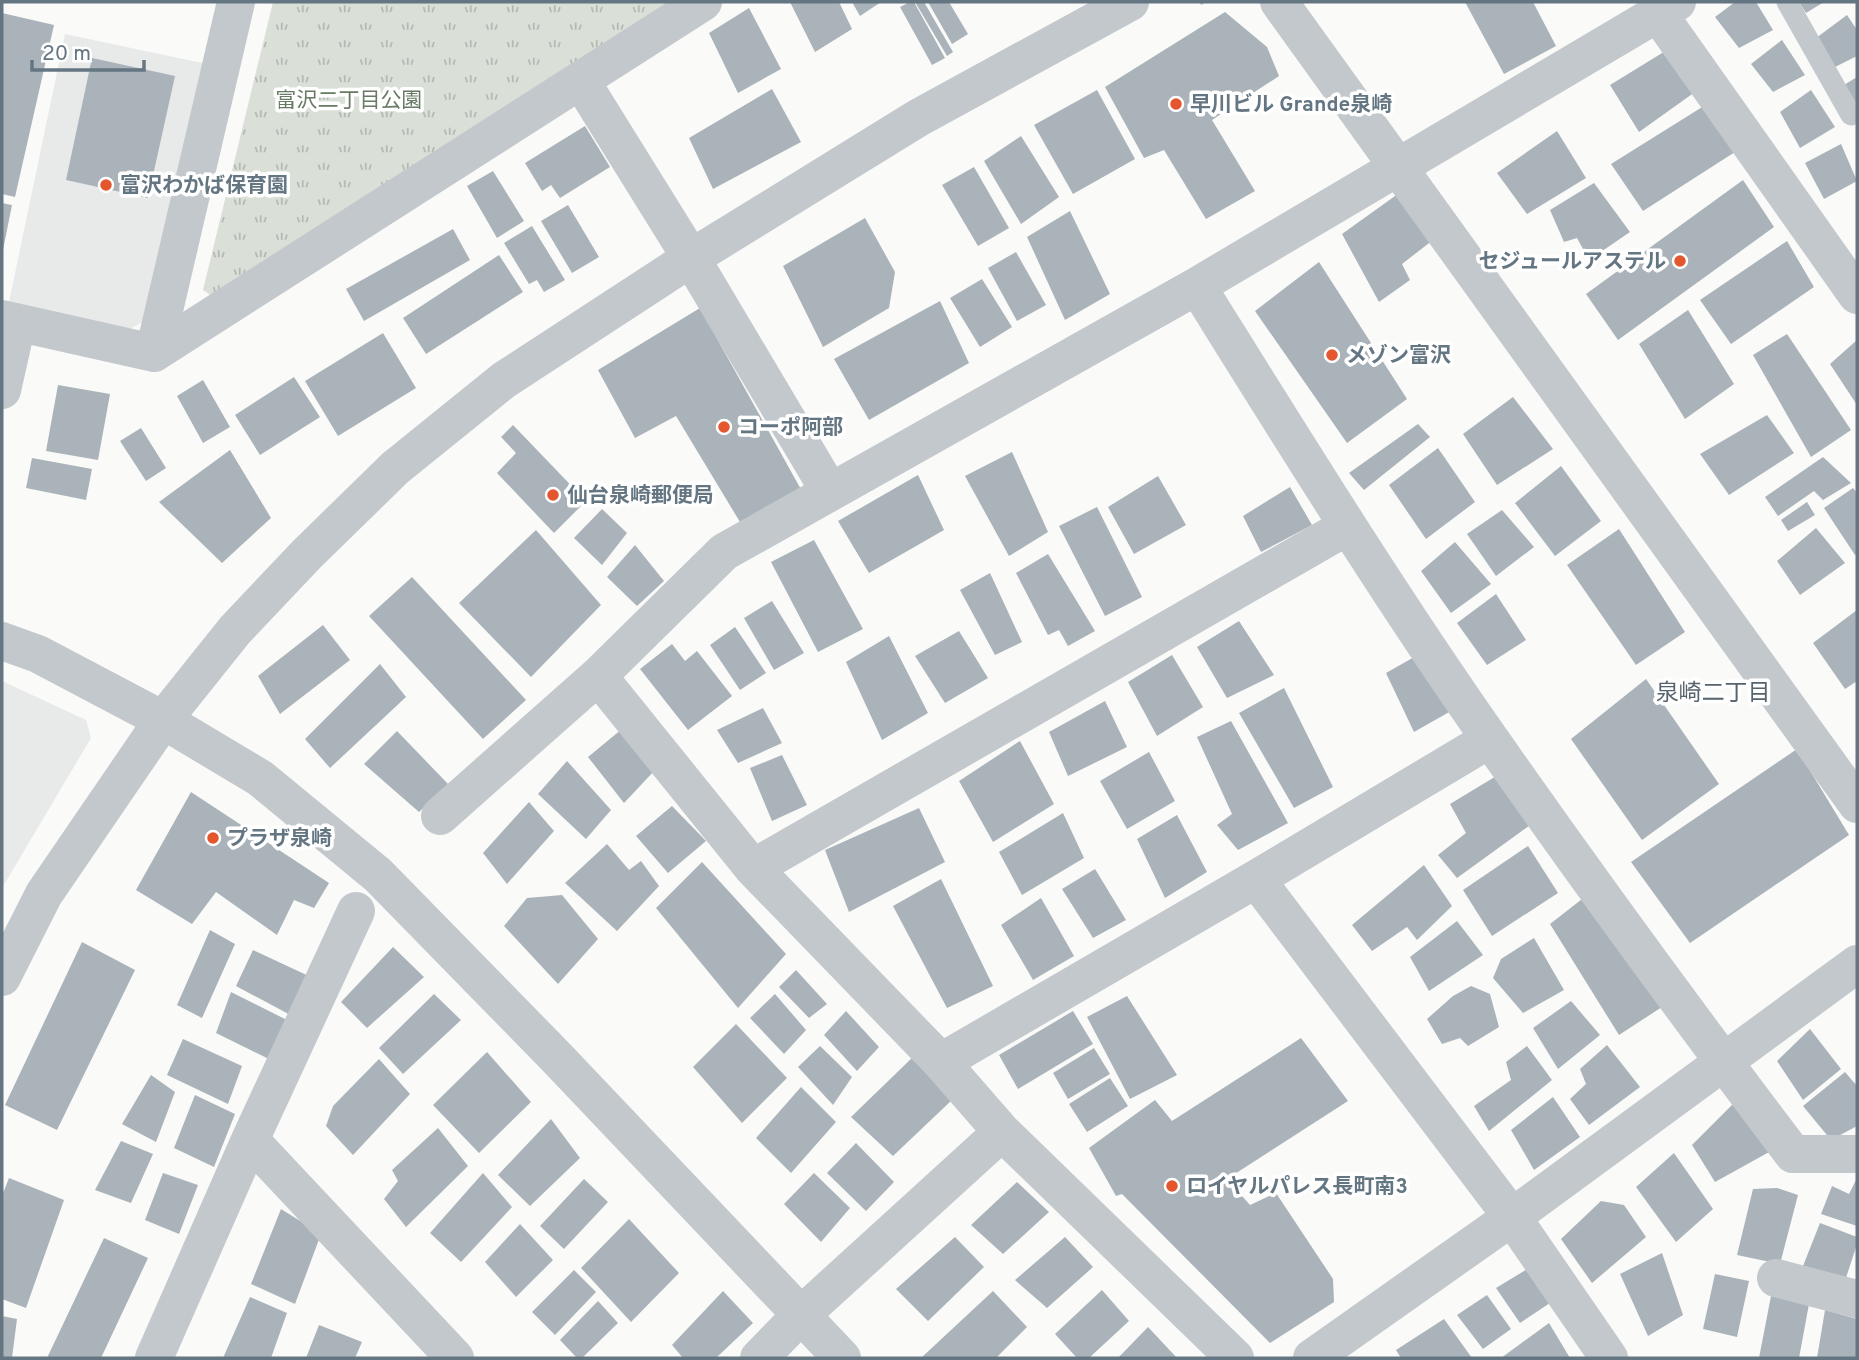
<svg xmlns="http://www.w3.org/2000/svg" width="1859" height="1360" viewBox="0 0 1859 1360" font-family="Overpass,'Noto Sans JP',sans-serif">
	<style>
		.built { fill: #e8e9e9 }
		.park { fill: url(#park-tufts) }
		.building { fill: #aab3b9 }
		.lines { fill: none; stroke-linecap: round; stroke-linejoin: round }
		.path { stroke: #bbbfc2; stroke-width: 4.5; stroke-dasharray: 3.5 3.5; stroke-linecap: butt }
		.service { stroke: #c3c8cc; stroke-width: 21 }
		.minor { stroke: #c3c8cc; stroke-width: 38 }
		.tertiary { stroke: #c3c8cc; stroke-width: 38 }
		.poi-dot { fill: #e4572e; stroke: #fff; stroke-width: 2.5 }
		.labels { text-anchor: middle; stroke-width: 7; stroke-linejoin: round; paint-order: stroke }
		.park-label { font-size: 21px; fill: #687a64; stroke: #fff }
		.poi-label { font-size: 21px; font-weight: bold; fill: #657683; stroke: #fff; text-anchor: start }
		.neighbourhood-label { font-size: 23px; fill: #57646e; stroke: #fff }
	</style>
	<defs>
		<pattern id="park-tufts" width="24" height="20" patternUnits="userSpaceOnUse" patternTransform="scale(1.75)"><rect width="24" height="20" fill="#dadfd7"/><path d="M3 7l-1-3M5 7V3M7 7l1-3M15 17l-1-3M17 17v-4M19 17l1-3" fill="none" stroke="#b4b9b4"/></pattern>
	</defs>
	<rect width="100%" height="100%" fill="#fafaf8"/>
	<path class="built" d="M 65,34 L 207,64 L 148,319 L 126,331 L 8,307 Z
		M 2,681 L 86,720 L 91,738 L 2,888 Z"/>
	<path class="park" d="M 273,2 L 680,2 L 218,300 L 203,290 Z"/>
	<path class="building" d="M 790,2 L 839,2 L 852,29 L 815,52 Z
		M 852,2 L 881,2 L 860,16 Z
		M 910,2 L 914,2 L 945,58 L 932,65 L 900,7 Z
		M 915,2 L 924,2 L 953,52 L 947,56 Z
		M 928,2 L 949,2 L 968,34 L 952,44 Z
		M 1465,2 L 1533,2 L 1556,46 L 1504,74 Z
		M 1735,2 L 1756,2 L 1773,30 L 1739,48 L 1715,17 Z
		M 1799,2 L 1824,2 L 1806,13 Z
		M 749,8 L 781,69 L 738,93 L 709,33 Z
		M 1225,12 L 1267,47 L 1279,76 L 1212,120 L 1255,191 L 1206,219 L 1164,150 L 1144,158 L 1105,87 Z
		M 2,13 L 54,25 L 15,197 L 2,194 Z
		M 1847,15 L 1857,30 L 1857,56 L 1835,67 L 1816,38 Z
		M 1782,40 L 1805,75 L 1773,92 L 1751,64 Z
		M 1667,50 L 1695,92 L 1639,132 L 1610,85 Z
		M 92,58 L 175,76 L 148,198 L 66,180 Z
		M 1857,77 L 1857,113 L 1844,85 Z
		M 772,89 L 801,142 L 713,189 L 689,138 Z
		M 1097,90 L 1135,159 L 1073,194 L 1034,125 Z
		M 1811,90 L 1835,127 L 1800,148 L 1780,112 Z
		M 1707,104 L 1735,152 L 1643,211 L 1611,164 Z
		M 585,126 L 610,167 L 560,198 L 551,185 L 542,191 L 525,163 Z
		M 1557,131 L 1586,178 L 1527,214 L 1497,173 Z
		M 1021,136 L 1059,197 L 1021,224 L 984,161 Z
		M 1841,144 L 1857,181 L 1824,199 L 1805,163 Z
		M 974,167 L 1009,228 L 978,246 L 942,185 Z
		M 493,171 L 524,221 L 497,238 L 467,186 Z
		M 1743,180 L 1774,227 L 1618,340 L 1586,294 Z
		M 1594,183 L 1630,232 L 1589,260 L 1577,238 L 1564,242 L 1550,210 Z
		M 1402,191 L 1433,240 L 1402,264 L 1410,280 L 1379,302 L 1342,234 Z
		M 2,203 L 12,205 L 3,250 L 2,250 Z
		M 568,205 L 599,257 L 572,273 L 541,221 Z
		M 1070,211 L 1110,294 L 1065,320 L 1027,237 Z
		M 865,218 L 895,272 L 889,308 L 823,347 L 783,266 Z
		M 532,226 L 565,280 L 544,292 L 537,280 L 529,284 L 504,243 Z
		M 453,229 L 470,260 L 364,321 L 346,289 Z
		M 1787,241 L 1814,287 L 1731,344 L 1700,300 Z
		M 1016,252 L 1046,305 L 1017,321 L 988,268 Z
		M 499,255 L 523,292 L 426,354 L 403,318 Z
		M 1319,262 L 1407,399 L 1347,443 L 1255,311 Z
		M 982,279 L 1012,327 L 980,347 L 950,298 Z
		M 940,301 L 969,363 L 869,420 L 834,359 Z
		M 700,308 L 803,493 L 743,527 L 676,416 L 635,438 L 598,370 Z
		M 1688,310 L 1734,384 L 1685,419 L 1639,344 Z
		M 383,333 L 416,388 L 338,436 L 305,381 Z
		M 1787,334 L 1851,430 L 1811,457 L 1753,355 Z
		M 1857,340 L 1857,405 L 1830,364 Z
		M 294,377 L 320,417 L 260,455 L 235,415 Z
		M 203,380 L 230,427 L 203,443 L 177,396 Z
		M 58,385 L 110,394 L 98,460 L 46,451 Z
		M 1513,397 L 1553,449 L 1497,485 L 1463,434 Z
		M 1767,415 L 1794,453 L 1729,495 L 1700,454 Z
		M 1418,424 L 1430,437 L 1364,490 L 1349,473 Z
		M 513,425 L 586,501 L 554,533 L 497,473 L 516,453 L 501,437 Z
		M 141,428 L 166,468 L 146,481 L 120,441 Z
		M 1438,448 L 1475,502 L 1426,539 L 1389,485 Z
		M 230,450 L 271,518 L 222,563 L 159,502 Z
		M 1012,452 L 1048,532 L 1009,556 L 965,476 Z
		M 1823,457 L 1851,483 L 1823,500 L 1814,491 L 1778,516 L 1765,497 Z
		M 32,458 L 92,469 L 86,500 L 26,488 Z
		M 1561,466 L 1601,521 L 1555,556 L 1515,503 Z
		M 918,475 L 944,530 L 869,573 L 838,521 Z
		M 1158,476 L 1186,525 L 1134,554 L 1108,507 Z
		M 1290,487 L 1312,525 L 1261,552 L 1243,516 Z
		M 1853,488 L 1857,493 L 1857,554 L 1855,555 L 1824,508 Z
		M 1807,502 L 1815,515 L 1788,531 L 1781,520 Z
		M 1097,507 L 1142,597 L 1105,616 L 1059,526 Z
		M 602,509 L 627,533 L 602,565 L 574,538 Z
		M 1502,510 L 1534,547 L 1496,576 L 1467,534 Z
		M 1816,528 L 1845,563 L 1800,595 L 1777,561 Z
		M 1619,529 L 1685,632 L 1636,665 L 1567,565 Z
		M 536,530 L 601,605 L 531,677 L 459,603 Z
		M 814,540 L 863,629 L 818,652 L 771,562 Z
		M 1455,542 L 1491,584 L 1451,613 L 1421,571 Z
		M 635,545 L 664,581 L 637,606 L 607,577 Z
		M 1048,554 L 1095,631 L 1068,646 L 1059,630 L 1048,635 L 1016,573 Z
		M 990,573 L 1022,642 L 995,655 L 960,590 Z
		M 412,577 L 526,700 L 483,739 L 369,616 Z
		M 1496,594 L 1526,640 L 1487,665 L 1457,623 Z
		M 772,601 L 804,653 L 774,670 L 744,618 Z
		M 1857,610 L 1857,681 L 1845,689 L 1813,643 Z
		M 1239,621 L 1274,675 L 1227,698 L 1197,647 Z
		M 323,625 L 350,660 L 280,714 L 258,676 Z
		M 735,627 L 766,673 L 740,690 L 710,645 Z
		M 959,631 L 988,678 L 945,703 L 915,656 Z
		M 889,636 L 928,713 L 882,740 L 846,662 Z
		M 672,644 L 685,661 L 697,651 L 732,696 L 688,730 L 640,669 Z
		M 1172,655 L 1203,707 L 1157,736 L 1128,682 Z
		M 1416,656 L 1451,711 L 1414,732 L 1386,673 Z
		M 380,664 L 406,697 L 330,768 L 305,739 Z
		M 1646,679 L 1719,784 L 1642,840 L 1571,739 Z
		M 1284,688 L 1333,787 L 1294,808 L 1239,713 Z
		M 1105,701 L 1127,747 L 1068,776 L 1049,732 Z
		M 763,708 L 782,743 L 738,763 L 717,730 Z
		M 1231,721 L 1288,823 L 1238,850 L 1217,825 L 1232,814 L 1197,737 Z
		M 622,729 L 655,770 L 624,803 L 588,757 Z
		M 397,731 L 448,784 L 419,812 L 364,764 Z
		M 1020,741 L 1054,804 L 993,842 L 959,781 Z
		M 1797,749 L 1849,835 L 1690,943 L 1631,862 Z
		M 1149,752 L 1175,801 L 1127,829 L 1100,781 Z
		M 782,755 L 807,805 L 772,821 L 750,768 Z
		M 567,761 L 611,810 L 586,839 L 538,794 Z
		M 1498,775 L 1533,823 L 1457,878 L 1438,855 L 1466,833 L 1450,804 Z
		M 191,792 L 329,883 L 314,908 L 294,900 L 277,935 L 216,892 L 192,924 L 136,890 Z
		M 529,802 L 554,831 L 507,884 L 483,853 Z
		M 672,806 L 706,841 L 668,873 L 636,836 Z
		M 919,808 L 945,862 L 849,912 L 825,850 Z
		M 1063,813 L 1084,858 L 1022,895 L 999,852 Z
		M 1177,815 L 1207,872 L 1165,898 L 1137,839 Z
		M 607,844 L 629,870 L 641,861 L 659,886 L 617,931 L 565,883 Z
		M 1528,846 L 1558,893 L 1492,936 L 1463,890 Z
		M 702,862 L 786,954 L 738,1008 L 656,908 Z
		M 1424,865 L 1452,906 L 1417,940 L 1407,927 L 1372,951 L 1352,925 Z
		M 1095,869 L 1126,920 L 1093,938 L 1062,889 Z
		M 941,879 L 993,986 L 947,1008 L 893,906 Z
		M 562,895 L 598,939 L 558,984 L 504,926 L 527,898 Z
		M 1586,896 L 1665,1005 L 1619,1035 L 1550,924 Z
		M 1041,898 L 1074,956 L 1033,980 L 1001,925 Z
		M 1457,921 L 1483,955 L 1429,991 L 1410,957 Z
		M 210,930 L 235,944 L 202,1018 L 177,1005 Z
		M 1534,938 L 1564,990 L 1523,1013 L 1493,978 L 1501,959 Z
		M 82,942 L 135,970 L 57,1130 L 5,1105 Z
		M 393,947 L 424,977 L 367,1028 L 341,1002 Z
		M 253,950 L 313,978 L 296,1018 L 236,986 Z
		M 796,970 L 827,1004 L 809,1018 L 779,987 Z
		M 1471,986 L 1490,994 L 1499,1027 L 1468,1046 L 1460,1038 L 1442,1044 L 1427,1019 L 1453,996 Z
		M 231,992 L 289,1021 L 271,1060 L 216,1033 Z
		M 434,994 L 461,1020 L 403,1074 L 379,1048 Z
		M 775,994 L 806,1030 L 784,1054 L 750,1018 Z
		M 1127,996 L 1177,1075 L 1130,1099 L 1087,1017 Z
		M 1571,1001 L 1600,1035 L 1558,1069 L 1533,1028 Z
		M 846,1011 L 879,1047 L 857,1071 L 824,1035 Z
		M 1073,1011 L 1093,1044 L 1018,1089 L 999,1055 Z
		M 736,1024 L 787,1078 L 742,1123 L 693,1067 Z
		M 1810,1029 L 1841,1069 L 1803,1100 L 1777,1061 Z
		M 1301,1038 L 1348,1101 L 1227,1179 L 1250,1205 L 1276,1193 L 1333,1279 L 1334,1302 L 1270,1343 L 1122,1194 L 1116,1196 L 1089,1148 L 1155,1100 L 1172,1121 Z
		M 183,1039 L 242,1066 L 228,1104 L 167,1075 Z
		M 1607,1045 L 1640,1087 L 1589,1125 L 1570,1099 L 1586,1084 L 1580,1069 Z
		M 820,1046 L 852,1077 L 833,1105 L 798,1067 Z
		M 1527,1046 L 1552,1080 L 1489,1131 L 1474,1106 L 1511,1080 L 1506,1062 Z
		M 1094,1048 L 1110,1074 L 1068,1099 L 1053,1073 Z
		M 487,1052 L 531,1102 L 479,1153 L 433,1105 Z
		M 915,1055 L 953,1099 L 893,1156 L 851,1117 Z
		M 379,1059 L 410,1094 L 353,1155 L 326,1126 L 333,1106 Z
		M 1845,1072 L 1857,1086 L 1857,1126 L 1831,1140 L 1803,1106 Z
		M 151,1075 L 175,1092 L 156,1142 L 122,1124 Z
		M 1110,1078 L 1128,1106 L 1087,1132 L 1069,1104 Z
		M 801,1087 L 836,1122 L 791,1173 L 756,1138 Z
		M 195,1095 L 235,1114 L 214,1167 L 174,1148 Z
		M 1553,1097 L 1580,1137 L 1534,1170 L 1511,1130 Z
		M 1736,1101 L 1771,1151 L 1715,1182 L 1692,1145 Z
		M 551,1119 L 580,1158 L 530,1206 L 498,1175 Z
		M 438,1128 L 468,1166 L 406,1227 L 384,1199 L 398,1181 L 392,1170 Z
		M 121,1141 L 153,1154 L 131,1203 L 95,1190 Z
		M 856,1143 L 894,1182 L 866,1211 L 827,1173 Z
		M 1674,1153 L 1713,1209 L 1676,1242 L 1636,1187 Z
		M 163,1173 L 198,1185 L 179,1234 L 145,1220 Z
		M 483,1173 L 512,1207 L 461,1262 L 430,1233 Z
		M 814,1173 L 850,1208 L 821,1242 L 784,1204 Z
		M 9,1178 L 64,1200 L 26,1308 L 2,1299 L 2,1196 Z
		M 1857,1178 L 1857,1226 L 1821,1214 L 1832,1186 L 1849,1194 Z
		M 584,1179 L 608,1202 L 564,1249 L 540,1226 Z
		M 1017,1182 L 1049,1212 L 1003,1254 L 971,1225 Z
		M 1777,1188 L 1798,1195 L 1780,1264 L 1737,1255 L 1753,1189 Z
		M 1601,1201 L 1624,1205 L 1646,1237 L 1592,1283 L 1561,1239 Z
		M 281,1209 L 321,1234 L 295,1304 L 251,1284 Z
		M 629,1219 L 679,1273 L 631,1322 L 581,1268 Z
		M 1820,1223 L 1857,1237 L 1857,1244 L 1845,1281 L 1803,1266 Z
		M 520,1224 L 553,1260 L 516,1297 L 485,1262 Z
		M 955,1237 L 984,1267 L 928,1321 L 896,1289 Z
		M 1065,1237 L 1093,1267 L 1047,1308 L 1015,1280 Z
		M 104,1238 L 148,1258 L 101,1358 L 47,1358 Z
		M 1662,1253 L 1683,1315 L 1648,1336 L 1620,1274 Z
		M 1529,1268 L 1550,1303 L 1520,1323 L 1496,1288 Z
		M 574,1270 L 596,1292 L 555,1335 L 532,1312 Z
		M 1715,1274 L 1749,1281 L 1737,1337 L 1703,1329 Z
		M 1102,1290 L 1129,1321 L 1089,1358 L 1077,1358 L 1055,1334 Z
		M 723,1291 L 753,1323 L 716,1358 L 683,1358 L 672,1345 Z
		M 993,1291 L 1027,1327 L 996,1358 L 921,1358 Z
		M 1487,1295 L 1511,1329 L 1483,1349 L 1457,1315 Z
		M 1771,1296 L 1809,1304 L 1799,1358 L 1759,1358 Z
		M 250,1297 L 287,1313 L 271,1358 L 223,1358 Z
		M 598,1301 L 618,1323 L 582,1358 L 577,1358 L 560,1340 Z
		M 1825,1310 L 1857,1319 L 1857,1358 L 1817,1358 Z
		M 2,1316 L 17,1319 L 12,1358 L 2,1358 Z
		M 1444,1319 L 1472,1358 L 1401,1358 L 1396,1350 Z
		M 1549,1323 L 1570,1358 L 1501,1358 Z
		M 319,1325 L 362,1342 L 355,1358 L 306,1358 Z
		M 1148,1327 L 1177,1358 L 1118,1358 Z"/>
	<g class="lines">
		<path class="path" d="M 1202,2 L 1203,4"/>
		<path class="service" d="M 1787,2 L 1851,115"/>
		<path class="minor" d="M 1657,12 L 1857,295
			M 581,81 L 691,258 L 830,492
			M 1197,286 C 1292,438 1387,592 1490,739 C 1588,879 1690,1018 1793,1154 L 1857,1154
			M 2,319 L 154,353 L 703,2
			M 154,353 L 236,2
			M 2,390 L 17,323
			M 598,676 L 753,868 L 941,1062 L 1002,1132 L 1235,1358
			M 440,816 L 598,676 L 724,552 L 1197,286 L 1677,2
			M 753,868 L 1348,526
			M 1256,879 L 1512,1217 L 1609,1358
			M 941,1062 L 1256,879 L 1490,739
			M 250,1140 L 455,1358
			M 1776,1278 L 1857,1299
			M 154,1358 L 250,1140 L 356,911
			M 759,1358 L 800,1316 L 1002,1132
			M 1312,1358 L 1512,1217 L 1857,964"/>
		<path class="tertiary" d="M 1279,2 L 1857,804
			M 2,641 L 38,654 L 163,720 L 260,778 L 378,875 L 557,1058 L 842,1358
			M 2,977 L 44,894 L 163,720 L 235,630 L 307,554 L 395,468 L 504,380 L 691,258 L 918,118 L 1130,2"/>
	</g>
	<g class="poi-dot">
		<circle cx="1176" cy="104" r="7"/>
		<circle cx="106" cy="185" r="7"/>
		<circle cx="1680" cy="261" r="7"/>
		<circle cx="1332" cy="355" r="7"/>
		<circle cx="724" cy="427" r="7"/>
		<circle cx="553" cy="495" r="7"/>
		<circle cx="213" cy="838" r="7"/>
		<circle cx="1172" cy="1186" r="7"/>
	</g>
	<g class="labels">
		<g class="park-label">
			<text x="349" y="107">富沢二丁目公園</text>
		</g>
		<g class="poi-label">
			<text x="1190" y="111">早川ビル Grande泉崎</text>
			<text x="120" y="192">富沢わかば保育園</text>
			<text x="1666" y="268" text-anchor="end">セジュールアステル</text>
			<text x="1346" y="362">メゾン富沢</text>
			<text x="738" y="434">コーポ阿部</text>
			<text x="567" y="502">仙台泉崎郵便局</text>
			<text x="227" y="845">プラザ泉崎</text>
			<text x="1186" y="1193">ロイヤルパレス長町南3</text>
		</g>
		<g class="neighbourhood-label">
			<text x="1713" y="700">泉崎二丁目</text>
		</g>
	</g>
	<rect width="1859" height="1360" fill="none" stroke="#657683" stroke-width="7"/>
	<path d="M32 60v10h112v-10" fill="none" stroke="#657683" stroke-width="3.5"/>
	<text x="42" y="60" font-size="21" fill="#657683" stroke="#ffffff" stroke-width="5" paint-order="stroke">20 m</text>
</svg>
